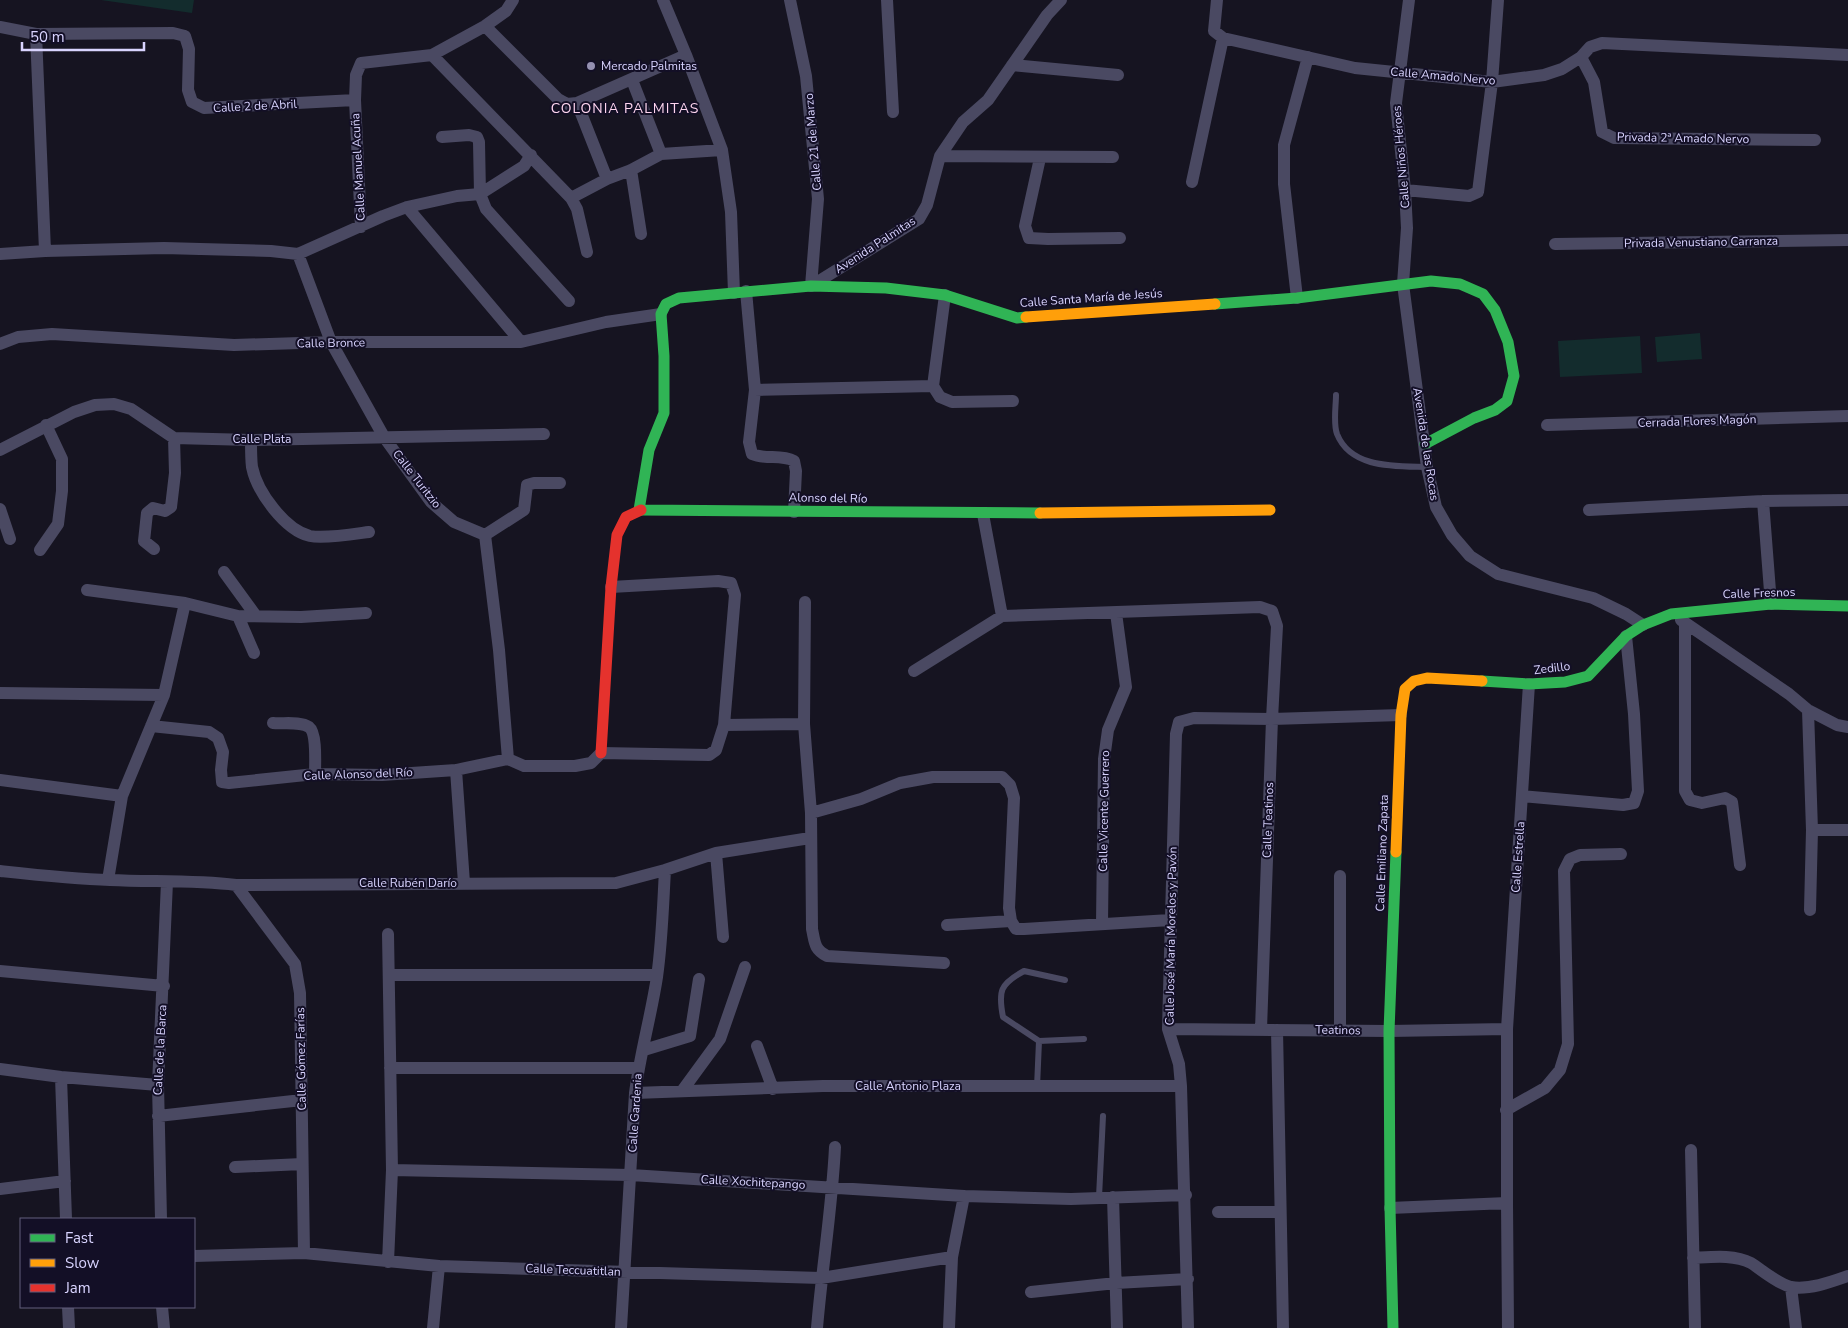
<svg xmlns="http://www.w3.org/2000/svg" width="1848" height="1328" viewBox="0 0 1848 1328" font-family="'Nunito Sans',sans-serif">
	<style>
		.green { fill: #132c2d }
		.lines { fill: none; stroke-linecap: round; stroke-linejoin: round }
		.lane { stroke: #4a4962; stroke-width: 6 }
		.street { stroke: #4a4962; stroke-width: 12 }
		.fast { stroke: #30b455; stroke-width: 11 }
		.slow { stroke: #ff9f0a; stroke-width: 11 }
		.jam { stroke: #e5322d; stroke-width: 11 }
		.poi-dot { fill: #9591b1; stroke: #130f26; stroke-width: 2 }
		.labels { text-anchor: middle; stroke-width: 4; stroke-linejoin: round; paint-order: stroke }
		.poi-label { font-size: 12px; fill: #d9d4ff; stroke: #130f26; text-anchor: start }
		.street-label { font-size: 12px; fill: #d9d4ff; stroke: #130f26 }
		.neighbourhood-label { font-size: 14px; letter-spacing: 1px; fill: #ffd6f0; stroke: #130f26 }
	</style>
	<rect width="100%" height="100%" fill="#161421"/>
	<path class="green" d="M 101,0 L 194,0 L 192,13 Z
		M 1700,333 L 1702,359 L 1657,362 L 1655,337 Z
		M 1640,336 L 1642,373 L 1560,377 L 1558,341 Z"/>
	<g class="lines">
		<path class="lane" d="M 1336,395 C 1336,406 1333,423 1337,434 C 1351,469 1396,466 1427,467
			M 1039,1041 L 1003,1017 C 998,991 1000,984 1024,971 L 1065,980
			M 1037,1087 L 1039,1041 L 1084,1039
			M 1099,1197 L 1103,1116"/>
		<path class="street" d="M 663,0 L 686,55 L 722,150 L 731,212 L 734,293
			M 790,0 L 806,76 L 818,199 L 811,286
			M 887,0 L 893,112
			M 1217,0 L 1214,31 L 1223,38 L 1355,68 L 1492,82 L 1544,75 L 1562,69 L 1581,57 L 1590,47 L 1602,43 L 1848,55
			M 1409,0 L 1396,103 L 1405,190 L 1407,228 L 1403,284 L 1427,467 L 1436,507 L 1452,535 L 1470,556 L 1498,574 L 1593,598 L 1626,614 L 1643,625
			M 485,26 L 558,99 L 567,104 L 577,103 L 686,55
			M 0,27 L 36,34 L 173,33 L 185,36 L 189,49 L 188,90 L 192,102 L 204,108 L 355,100
			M 36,34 L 45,251
			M 432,55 L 571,198 L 577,209 L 587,252
			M 1581,57 L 1594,82 L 1602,132 L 1614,138 L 1815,140
			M 1012,65 L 1118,75
			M 632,80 L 661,154
			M 577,103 L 607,179
			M 442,137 L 469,135 L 477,137 L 479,142 L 480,194 L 486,209 L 569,301
			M 940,156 L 1113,157
			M 1040,158 L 1025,226 L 1029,238 L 1048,239 L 1120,238
			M 631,170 L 641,234
			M 1192,182 L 1223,38
			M 1405,190 L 1469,196 L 1478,192 L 1492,82 L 1498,0
			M 571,198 L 607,179 L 631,170 L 661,154 L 722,150
			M 407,207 L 521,342
			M 361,227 L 355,100 L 356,75 L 361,63 L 432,55 L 485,26 L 506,11 L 513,0
			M 1555,244 L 1848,240
			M 0,254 L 45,251 L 164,248 L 271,251 L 298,254 L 383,216 L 407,207 L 457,196 L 480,194 L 524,166 L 531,155
			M 298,254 L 331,342 L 384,437 L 431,502 L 454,522 L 485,535
			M 811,286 L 919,219 L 927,205 L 940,156 L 963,122 L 988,100 L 1047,15 L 1061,0
			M 746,291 L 755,390 L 749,442 L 752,454 C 766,460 781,454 794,461 L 796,471 L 794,512
			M 1297,298 L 1284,184 L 1284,145 L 1308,57
			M 0,344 L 18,337 L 52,334 L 234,345 L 331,342 L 521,342 L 606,322 L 661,314
			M 933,386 L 945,295
			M 933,386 L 940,397 L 952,402 L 1013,401
			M 755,390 L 933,386
			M 1547,425 L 1848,416
			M 251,440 C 251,449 251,459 252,467 C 257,492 285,530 310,536 C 324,539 354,534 369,532
			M 0,450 L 74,412 L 95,405 L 114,404 L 131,409 L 174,438 L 251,440 L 544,434
			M 1763,501 L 1771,604
			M 0,509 L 10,539
			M 1589,510 L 1763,501 L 1848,500
			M 983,514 L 1002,616
			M 485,535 L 499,650 L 508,759
			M 485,535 L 524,510 L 527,485 L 534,483 L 560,483
			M 154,549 L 144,541 L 147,513 L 153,508 L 165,511 L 171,507 L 175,473 L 174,438
			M 40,550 L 58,524 L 62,491 L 62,459 L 46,425
			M 224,572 L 256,616
			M 87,590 L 185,603 L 238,616 L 301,617 L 366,613
			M 805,602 L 804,724 L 811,813 L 812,929 C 815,943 814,949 827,956 L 944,963
			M 238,616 L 254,653
			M 1681,620 L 1789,694 L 1808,710 L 1837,725 L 1848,727
			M 1685,623 L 1685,791 L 1690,800 L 1702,803 L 1725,798 L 1732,802 L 1740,865
			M 914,671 L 1002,616 L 1260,607 L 1272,611 L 1277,626 L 1272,719 L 1261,1029
			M 0,693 L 164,695
			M 1808,710 L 1812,830 L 1810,910
			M 273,723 C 283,724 300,721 309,727 C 317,733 315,764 315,774
			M 724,725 L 804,724
			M 151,726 L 209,732 L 218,738 L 223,752 L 221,770 L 222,782 L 229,783 L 315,774 L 382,775 L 456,770 L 508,759 L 524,766 L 575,766 L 591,763 L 601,753 L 709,755 L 716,750 L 724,725 L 735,595 L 731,583 L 718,581 L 611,587
			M 456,770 L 464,883
			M 0,780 L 122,796
			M 1522,796 L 1623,805 L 1634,803 L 1638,791 L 1634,714 L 1626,636
			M 811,813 L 861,799 L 900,783 L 933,777 L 1002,777 L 1010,785 L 1014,798 L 1009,908 L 1011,921
			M 1812,830 L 1848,830
			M 716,853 L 723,937
			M 0,871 C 37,875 73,879 110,880 C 152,882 194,880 236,885 L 616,883 L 665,870 L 716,853 L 810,838
			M 1340,876 L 1340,1030
			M 108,880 L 122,796 L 164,695 L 185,603
			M 236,885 L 295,964 L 300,993 L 304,1253
			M 1102,924 L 1104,759 L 1108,730 L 1126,687 L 1116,613
			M 947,925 L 1011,921 L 1016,929 L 1024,929 L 1170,920
			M 0,971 L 164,986
			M 389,975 L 657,975
			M 1168,1029 L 1389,1031 L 1507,1029
			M 1277,1030 L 1283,1328
			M 757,1046 L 773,1089
			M 644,1050 L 690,1036 L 699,979
			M 390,1068 L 638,1068
			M 0,1069 L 61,1077 L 158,1085
			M 61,1077 L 66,1219
			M 682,1091 L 720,1039 L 745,967
			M 635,1093 L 823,1086 L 1181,1086
			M 1506,1110 L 1545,1088 L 1560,1070 L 1568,1044 L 1564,871 L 1570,859 L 1580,855 L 1621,854
			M 158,1116 L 302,1100
			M 1691,1150 L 1695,1327
			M 235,1167 L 302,1164
			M 392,1170 L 631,1175 L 964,1196 L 1071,1199 L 1186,1195
			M 0,1189 L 65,1181
			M 1113,1197 L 1117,1328
			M 1507,1203 L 1507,1029 L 1529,684
			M 1390,1208 L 1507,1203 L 1508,1328
			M 1218,1212 L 1280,1212
			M 161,1219 L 158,1085 L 167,882
			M 194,1256 L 304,1253 L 439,1266 L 821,1278 L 952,1257
			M 1693,1258 C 1711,1257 1734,1254 1751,1263 C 1762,1270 1778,1284 1791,1287 C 1809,1290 1831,1282 1848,1276
			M 388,1262 L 392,1170 L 388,934
			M 1791,1287 L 1796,1328
			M 1031,1292 L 1116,1283 L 1188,1279
			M 68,1307 L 69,1328
			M 162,1307 L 164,1328
			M 433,1328 L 439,1266
			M 621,1328 L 635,1093 C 640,1054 651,1016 657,977 C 662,942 663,905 665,870
			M 817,1328 C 822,1268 832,1208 835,1147
			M 949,1328 L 952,1257 L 964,1196
			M 1188,1328 L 1181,1086 L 1179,1064 L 1168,1029 L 1176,734 L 1179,722 L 1194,718 L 1272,719 L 1401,715"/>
		<path class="fast" d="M 1215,304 L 1297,298 L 1431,281 L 1460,284 L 1483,294 L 1495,310 L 1508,342 L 1514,376 L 1507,401 L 1495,410 L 1474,418 L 1425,444
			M 639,510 L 649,450 L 664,413 L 664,356 L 661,314 L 666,304 L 679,298 L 811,286 L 886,288 L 945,295 L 1017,318 L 1026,317
			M 641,510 L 1040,513
			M 1482,681 L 1529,684 L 1565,682 L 1588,676 L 1626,636 L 1643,625 L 1671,614 L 1771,604 L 1848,606
			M 1393,1328 L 1390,1208 L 1389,1031 L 1396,852"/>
		<path class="slow" d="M 1026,317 L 1215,304
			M 1040,513 L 1270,510
			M 1396,852 L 1401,715 L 1405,689 L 1414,681 L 1427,678 L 1482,681"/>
		<path class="jam" d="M 601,753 L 611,587 L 617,535 L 626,517 L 641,510"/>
	</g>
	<circle class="poi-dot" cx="591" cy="66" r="5"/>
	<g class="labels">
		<g class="poi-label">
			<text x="601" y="70">Mercado Palmitas</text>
		</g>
		<g class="street-label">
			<text transform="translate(1443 76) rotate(5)" y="4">Calle Amado Nervo</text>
			<text transform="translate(255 106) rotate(-3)" y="4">Calle 2 de Abril</text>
			<text transform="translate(1683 138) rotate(1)" y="4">Privada 2ª Amado Nervo</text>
			<text transform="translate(813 142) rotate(-95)" y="4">Calle 21 de Marzo</text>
			<text transform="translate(1401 157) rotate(-95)" y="4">Calle Niños Héroes</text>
			<text transform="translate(358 167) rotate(-93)" y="4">Calle Manuel Acuña</text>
			<text transform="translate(1701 242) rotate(-1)" y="4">Privada Venustiano Carranza</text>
			<text transform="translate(875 245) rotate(-33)" y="4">Avenida Palmitas</text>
			<text transform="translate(1091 298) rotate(-4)" y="4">Calle Santa María de Jesús</text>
			<text transform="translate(331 343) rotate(-1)" y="4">Calle Bronce</text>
			<text transform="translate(1697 421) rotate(-2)" y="4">Cerrada Flores Magón</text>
			<text x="262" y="443">Calle Plata</text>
			<text transform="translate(1426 444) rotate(81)" y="4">Avenida de las Rocas</text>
			<text transform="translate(417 479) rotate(52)" y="4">Calle Turitzio</text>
			<text transform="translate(828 498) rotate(1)" y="4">Alonso del Río</text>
			<text transform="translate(1759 593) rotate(-2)" y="4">Calle Fresnos</text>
			<text transform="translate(1552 668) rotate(-7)" y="4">Zedillo</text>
			<text transform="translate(358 774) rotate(-2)" y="4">Calle Alonso del Río</text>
			<text transform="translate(1104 811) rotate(-89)" y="4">Calle Vicente Guerrero</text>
			<text transform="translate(1268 820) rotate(-88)" y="4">Calle Teatinos</text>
			<text transform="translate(1382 853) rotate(-88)" y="4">Calle Emiliano Zapata</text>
			<text transform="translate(1518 857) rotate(-86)" y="4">Calle Estrella</text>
			<text x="408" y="887">Calle Rubén Darío</text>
			<text transform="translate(1171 936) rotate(-89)" y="4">Calle José María Morelos y Pavón</text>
			<text transform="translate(1338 1030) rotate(1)" y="4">Teatinos</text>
			<text transform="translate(160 1050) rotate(-87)" y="4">Calle de la Barca</text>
			<text transform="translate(301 1059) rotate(-91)" y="4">Calle Gómez Farías</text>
			<text x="908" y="1090">Calle Antonio Plaza</text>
			<text transform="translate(635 1113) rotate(-86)" y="4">Calle Gardenia</text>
			<text transform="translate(753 1182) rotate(3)" y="4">Calle Xochitepango</text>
			<text transform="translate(573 1270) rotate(2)" y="4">Calle Teccuatitlan</text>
		</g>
		<g class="neighbourhood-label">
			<text x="625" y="113">COLONIA PALMITAS</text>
		</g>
	</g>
	<rect x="20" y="1218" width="175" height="90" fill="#130f26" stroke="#625e7d"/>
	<rect x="30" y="1234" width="25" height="8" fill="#30b455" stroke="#625e7d"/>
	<text x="65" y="1243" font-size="15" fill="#d9d4ff">Fast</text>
	<rect x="30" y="1259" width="25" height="8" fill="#ff9f0a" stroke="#625e7d"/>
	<text x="65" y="1268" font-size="15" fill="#d9d4ff">Slow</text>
	<rect x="30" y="1284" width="25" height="8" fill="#e5322d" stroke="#625e7d"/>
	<text x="65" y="1293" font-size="15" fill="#d9d4ff">Jam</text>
	<path d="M22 42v8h122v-8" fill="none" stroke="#d9d4ff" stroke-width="2.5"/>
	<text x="30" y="42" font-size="15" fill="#d9d4ff" stroke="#130f26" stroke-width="4" paint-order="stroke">50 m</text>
</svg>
